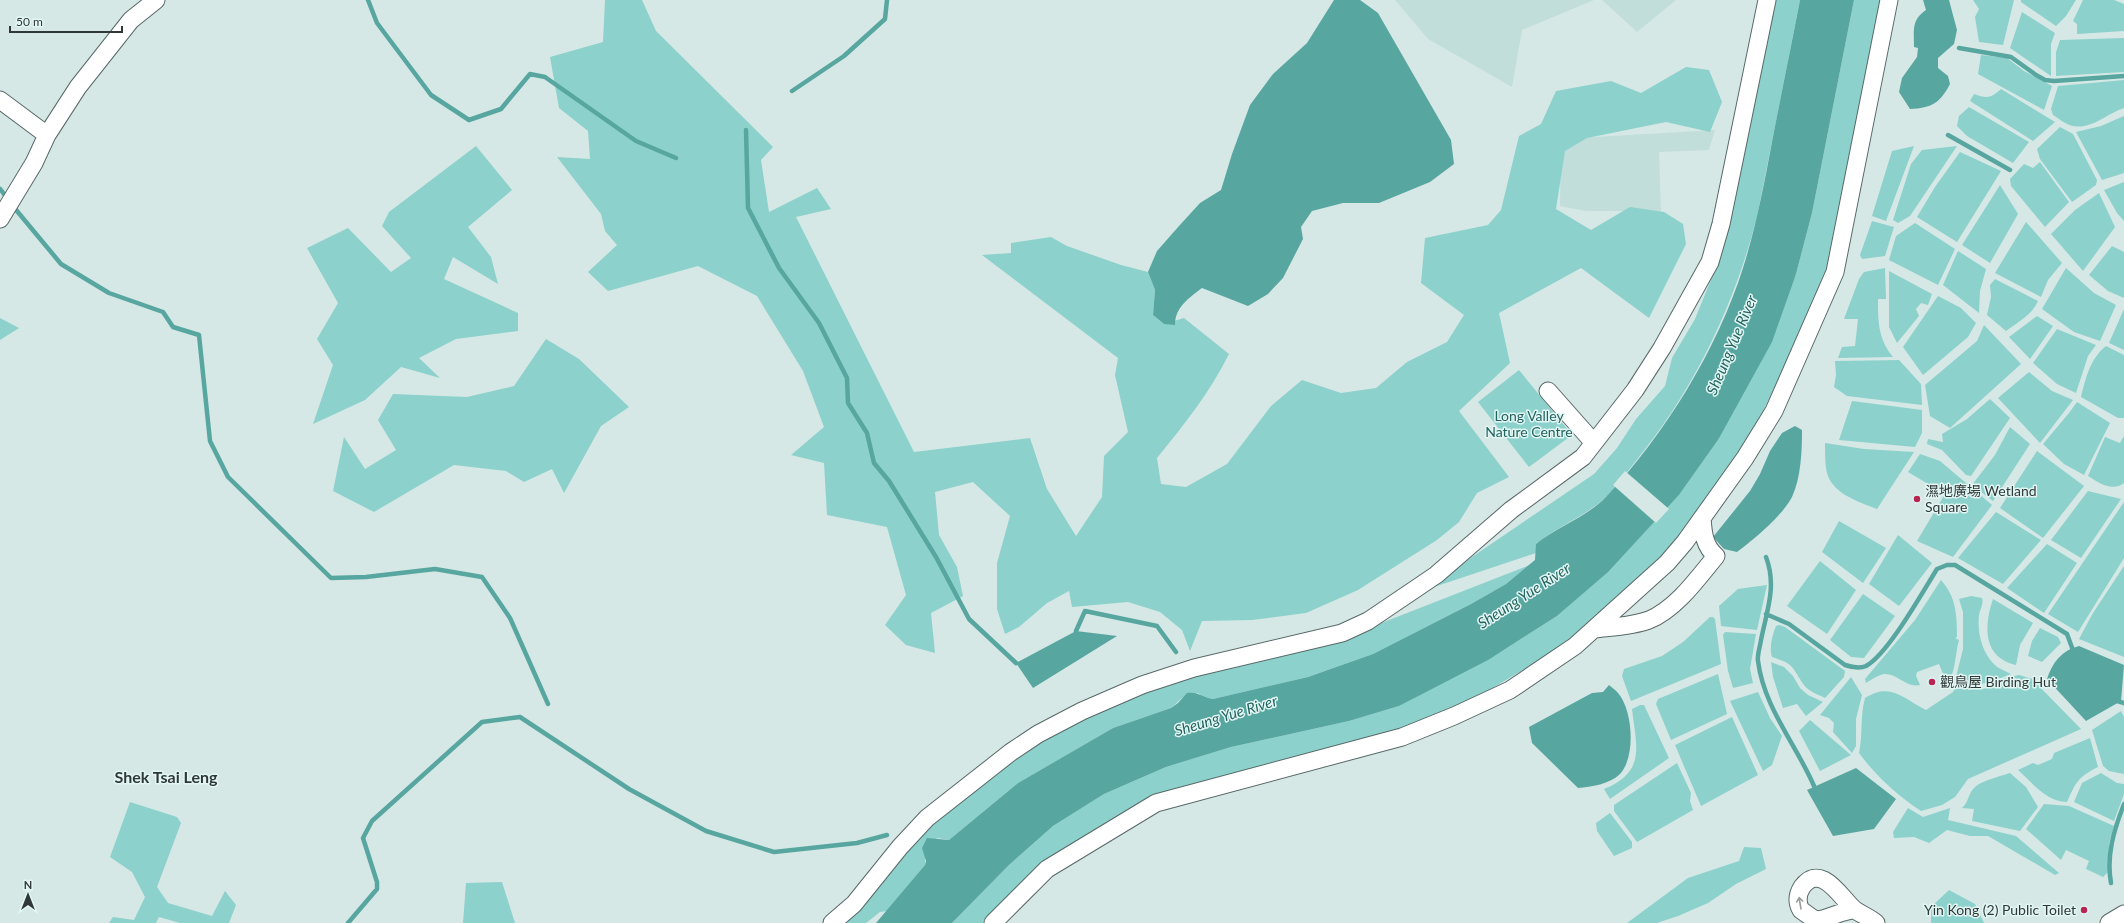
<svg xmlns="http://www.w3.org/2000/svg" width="2124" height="923" viewBox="0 0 2124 923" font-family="Lato,'Noto Sans SC',sans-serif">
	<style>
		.built { fill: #c1dedb }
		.green { fill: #8cd1cb }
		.water { fill: #58a6a0 }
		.pier { fill: #d5e8e6 }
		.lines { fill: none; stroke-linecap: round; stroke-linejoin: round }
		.stream { stroke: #58a6a0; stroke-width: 4.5 }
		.minor-casing { stroke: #586968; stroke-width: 19 }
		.minor { stroke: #fff; stroke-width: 17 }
		.oneway { stroke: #989c9b }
		.poi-dot { fill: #b62652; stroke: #e2f6f4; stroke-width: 1.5 }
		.labels { text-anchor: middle; stroke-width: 3; stroke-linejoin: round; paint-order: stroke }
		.park-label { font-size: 14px; fill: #22625e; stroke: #e2f6f4 }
		.poi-label { font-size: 14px; fill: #303837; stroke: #e2f6f4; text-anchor: start }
		.water-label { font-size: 15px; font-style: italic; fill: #23635e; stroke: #e2f6f4 }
		.quarter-label { font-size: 16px; font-weight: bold; fill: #303837; stroke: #e2f6f4 }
	</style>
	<rect width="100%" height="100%" fill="#d5e8e6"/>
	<path class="built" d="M 1395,0 L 1594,0 L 1522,30 L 1512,87 L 1428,39 Z
		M 1602,0 L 1676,0 L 1637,32 Z
		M 1715,130 L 1709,150 L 1659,152 L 1661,211 L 1586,211 L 1560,206 L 1561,139 Z"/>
	<path class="green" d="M 605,0 L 642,0 L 656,31 L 773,147 L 761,160 L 769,212 L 817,188 L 831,209 L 796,217 L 914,452 L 1030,438 L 1047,489 L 1076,536 L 1102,497 L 1104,456 L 1128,432 L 1115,375 L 1118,358 L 982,255 L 1011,253 L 1011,243 L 1051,237 L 1067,246 L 1121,265 L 1148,272 L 1155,290 L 1153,315 L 1164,324 L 1184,318 L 1229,354 C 1210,392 1184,425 1157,458 L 1161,484 L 1186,487 L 1227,464 L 1271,406 L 1302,380 L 1341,393 L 1376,388 L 1407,362 L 1447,342 L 1464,315 L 1421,283 L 1425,238 L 1488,225 L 1501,210 L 1519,136 L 1541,124 L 1556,91 L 1611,81 L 1641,93 L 1686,67 L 1709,70 L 1722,102 L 1710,132 L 1666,122 L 1587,138 L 1565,151 L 1556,209 L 1591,230 L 1630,207 L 1664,212 L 1683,224 L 1686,244 L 1649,318 L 1581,268 L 1499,313 L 1510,363 L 1459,411 L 1509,477 L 1477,493 L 1459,522 L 1437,540 L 1358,590 L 1306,613 L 1252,620 L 1202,621 L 1190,651 L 1182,630 L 1160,612 L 1128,602 L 1072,607 L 1069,591 L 1047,603 L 1019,627 L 1005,634 L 997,609 L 997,563 L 1010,516 L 973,482 L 935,492 L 939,535 L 957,567 L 963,596 L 931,613 L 935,653 L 906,645 L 885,625 L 906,595 L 887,527 L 827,515 L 824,463 L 791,455 L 824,427 L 803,371 L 757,296 L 698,266 L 608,291 L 588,272 L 617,245 L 605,231 L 601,214 L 557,157 L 590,159 L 588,131 L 559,108 L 550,57 L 603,42 Z
		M 1771,0 L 1800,0 L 1757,217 C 1734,306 1694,390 1635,462 C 1625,474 1615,489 1604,499 C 1583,517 1557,527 1536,544 L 1536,553 L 1422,591 L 1594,474 L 1617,448 L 1636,419 L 1665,386 L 1672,358 L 1695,319 L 1719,260 Z
		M 1854,0 L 1885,0 L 1832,271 L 1801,338 L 1742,451 L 1660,561 L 1574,639 L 1481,695 L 1405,732 L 1149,799 L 985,923 L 952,923 L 1009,865 L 1053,826 L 1104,794 L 1166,767 L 1231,747 L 1349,721 L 1399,706 L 1505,649 L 1557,616 L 1606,573 L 1679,495 L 1718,440 L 1796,274 L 1812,213 Z
		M 1973,0 L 2014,0 L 2003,45 L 1979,42 L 1975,17 L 1979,9 Z
		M 2021,0 L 2076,0 L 2066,16 L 2056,26 L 2021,2 Z
		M 2083,0 L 2114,0 L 2124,4 L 2124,31 L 2077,34 L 2077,24 L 2073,21 Z
		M 2022,12 L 2055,33 L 2051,44 L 2051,76 L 2010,48 Z
		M 2124,38 L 2124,72 L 2056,76 L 2056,52 L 2060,40 Z
		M 1981,55 L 2007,58 L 2024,71 L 2052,86 L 2044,110 L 1978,74 Z
		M 2124,80 L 2124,108 C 2108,113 2091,130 2073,126 C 2066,125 2058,118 2053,115 L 2051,109 L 2058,86 Z
		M 2001,89 L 2055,122 L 2033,141 L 1970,101 L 1974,94 C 1987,99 1991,98 2001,89 Z
		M 1969,107 L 2029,142 L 2013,163 L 1967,136 L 1957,126 L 1959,116 Z
		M 2124,116 L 2124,173 L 2102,180 L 2076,132 L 2101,126 Z
		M 2060,127 L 2073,134 L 2097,180 L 2096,185 L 2072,202 L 2040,159 L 2037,149 Z
		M 476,146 L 512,190 L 468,227 L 491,257 L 498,284 L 453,257 L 444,279 L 518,313 L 518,331 L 456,339 L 419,358 L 440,378 L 401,367 L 365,400 L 313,424 L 333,365 L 317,339 L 338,303 L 307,248 L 348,228 L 391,272 L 411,258 L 382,226 L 389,212 Z
		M 1914,146 L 1886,221 L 1872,216 L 1892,151 Z
		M 1957,146 L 1910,216 L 1898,223 L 1893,220 L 1911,164 L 1922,150 Z
		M 1960,152 L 2001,171 L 1957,242 L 1917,217 L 1935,187 Z
		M 2040,162 L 2069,202 L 2045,227 L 2011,186 L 2010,179 L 2024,164 L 2033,168 Z
		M 2124,182 L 2124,221 L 2117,213 L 2104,190 Z
		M 2000,185 L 2018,214 L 1990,263 L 1962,245 Z
		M 2099,193 L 2115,227 L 2083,271 L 2051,234 L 2075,210 Z
		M 1872,221 L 1894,227 L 1885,256 L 1862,259 L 1860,255 Z
		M 2026,222 L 2062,263 L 2048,280 L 2041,297 L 1995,273 Z
		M 1915,223 L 1955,249 L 1938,285 L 1889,260 L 1896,236 Z
		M 2112,246 L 2124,252 L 2124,298 L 2108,291 L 2089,275 Z
		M 1958,251 L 1986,269 L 1980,291 L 1979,313 L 1943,285 Z
		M 1885,268 L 1886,299 L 1878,299 C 1878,321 1878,339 1893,357 L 1838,358 L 1842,347 L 1855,346 L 1858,319 L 1844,319 L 1859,279 L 1864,272 Z
		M 2066,268 L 2094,293 L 2116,305 L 2100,341 L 2074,332 L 2042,309 Z
		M 1889,271 L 1932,294 L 1928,305 L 1921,303 L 1916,309 L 1919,316 L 1897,343 L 1889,327 Z
		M 1995,279 L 2038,301 C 2032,315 2018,322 2006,331 L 1987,315 L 1991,297 L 1990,285 Z
		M 1938,296 L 1961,308 L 1976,323 L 1968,337 L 1923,375 L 1903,347 Z
		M 2124,309 L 2124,350 L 2109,343 Z
		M 2037,316 L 2053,326 L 2030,359 L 2009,337 Z
		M 0,318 L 19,328 L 0,340 Z
		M 1984,325 L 2021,364 L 1950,428 L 1930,416 L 1925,385 L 1977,341 Z
		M 2057,329 L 2096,345 L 2088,356 L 2076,393 L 2057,384 L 2033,363 Z
		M 546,339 L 579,359 L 629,407 L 601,426 L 564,493 L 552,469 L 524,482 L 506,471 L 454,465 L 374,512 L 333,491 L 344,437 L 365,469 L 396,450 L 378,420 L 393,394 L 467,397 L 514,386 Z
		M 2106,346 L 2124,355 L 2124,418 L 2118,418 L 2081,397 C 2086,377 2090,359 2106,346 Z
		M 1899,360 L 1921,384 L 1922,405 L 1847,396 L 1834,387 L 1836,375 L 1835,361 Z
		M 1519,370 L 1572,435 L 1529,467 L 1478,402 Z
		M 2029,372 L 2052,391 L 2073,400 L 2040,443 L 1998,398 Z
		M 1990,399 L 2010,418 L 1971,476 L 1966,475 L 1942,450 L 1927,444 L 1928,439 L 1943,442 L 1942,434 L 1967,419 Z
		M 1852,401 L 1922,410 L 1922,433 L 1915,447 L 1839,440 Z
		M 2077,402 L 2110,423 L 2084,475 L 2064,464 L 2043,444 L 2069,413 Z
		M 2010,427 L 2030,444 L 1993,501 L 1972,485 L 1995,455 Z
		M 2124,436 L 2124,483 C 2112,492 2099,483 2088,476 L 2105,437 L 2120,443 Z
		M 1825,443 L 1864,449 L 1914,452 L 1877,509 C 1857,501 1829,493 1826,468 C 1825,460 1825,451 1825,443 Z
		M 2037,451 L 2084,486 L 2043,538 L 2000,508 Z
		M 1920,454 L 1940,461 L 1992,505 L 1953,557 L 1917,541 L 1945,494 L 1908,472 Z
		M 2088,491 L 2121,499 L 2081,558 L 2051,540 Z
		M 2124,502 L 2124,558 L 2078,632 L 2048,614 Z
		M 1996,512 L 2041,540 L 2003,584 L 1958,558 Z
		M 1839,521 L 1886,548 L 1863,583 L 1822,552 Z
		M 1898,535 L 1932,563 L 1899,606 L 1869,584 Z
		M 2047,544 L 2077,563 L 2044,613 L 2007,588 Z
		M 1820,561 L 1856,590 L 1827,634 L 1787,606 Z
		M 1530,565 L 1506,584 L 1471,604 L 1373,654 L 1308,677 L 1213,699 L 1204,698 L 1198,693 L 1182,698 L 1171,708 L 1113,728 L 1018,783 L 949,840 L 937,838 L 925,856 L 925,865 L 887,911 L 880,912 L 866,923 L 845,923 L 905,853 L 947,810 L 1029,747 L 1135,692 L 1343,638 Z
		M 2124,566 L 2124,657 L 2079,639 L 2093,613 Z
		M 1941,580 C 1956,597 1957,614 1957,637 L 1955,638 L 1959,640 C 1955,654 1956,669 1949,681 L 1946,681 L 1939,664 L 1917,672 L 1916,676 L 1920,685 C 1906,688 1897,673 1884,674 C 1878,675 1871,680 1866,683 L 1865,679 L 1915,620 Z
		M 1767,585 L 1757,630 L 1721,626 L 1719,606 L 1738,589 Z
		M 1863,594 L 1895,616 L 1864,658 L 1851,657 L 1830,640 Z
		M 1971,596 L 1982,598 C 1984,604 1980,609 1979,615 C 1977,633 1982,653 1995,665 C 1999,669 2006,671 2011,674 L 1988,683 L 1973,684 L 1955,681 L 1963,649 L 1963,612 L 1959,599 Z
		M 1993,599 L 2033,623 L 2020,645 L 2016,665 C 1982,657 1984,625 1993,599 Z
		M 1710,617 L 1713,617 L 1715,619 L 1721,664 L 1631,701 L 1622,676 L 1624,669 L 1662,656 L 1683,642 Z
		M 1779,625 L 1785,627 L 1845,671 L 1844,677 L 1825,698 C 1819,695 1808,691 1804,685 C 1791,667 1796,665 1772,657 C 1769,648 1772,636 1776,626 Z
		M 2040,628 L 2058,637 L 2061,643 L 2042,662 L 2028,656 L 2032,641 Z
		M 1725,632 L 1756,634 L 1750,669 L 1753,683 L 1733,688 L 1728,671 L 1723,635 Z
		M 1771,662 L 1784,667 L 1793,676 L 1800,688 L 1808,695 L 1823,702 L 1806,716 L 1797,704 L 1783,708 L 1773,677 Z
		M 1718,674 L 1727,714 L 1671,740 L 1656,704 L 1658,699 Z
		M 2019,675 L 2032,679 L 2081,729 L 1968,779 L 1955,797 L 1942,805 L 1921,811 C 1897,795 1876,776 1859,753 C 1863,735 1860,716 1865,698 C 1891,682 1902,698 1926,710 L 1953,692 L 1956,687 L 1984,689 L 2003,679 Z
		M 1851,677 L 1862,695 L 1856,719 L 1856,746 L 1852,753 L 1833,732 L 1834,723 L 1829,718 L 1820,715 Z
		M 1758,692 L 1770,718 L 1782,736 L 1772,765 L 1763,771 L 1730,701 Z
		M 1640,705 L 1644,705 L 1669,758 L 1610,799 L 1604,789 C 1647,772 1636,745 1632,709 Z
		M 2121,711 L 2124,717 L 2124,774 L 2109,771 L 2103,766 L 2092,730 Z
		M 1732,717 L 1758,775 L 1701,806 L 1675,745 Z
		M 1810,720 L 1851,755 L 1820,771 L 1799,731 Z
		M 2090,738 L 2098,767 C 2078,777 2076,782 2067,802 C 2045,801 2033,783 2018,770 L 2033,763 L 2038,765 L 2052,759 L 2054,753 Z
		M 1677,763 L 1691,793 L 1690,801 L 1693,810 L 1637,842 L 1614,811 L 1614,805 Z
		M 2010,773 L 2026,787 L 2038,807 L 2020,831 L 1972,821 L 1974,809 L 1962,808 C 1969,802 1968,793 1975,787 C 1981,781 2001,776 2010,773 Z
		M 2101,773 L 2117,783 L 2124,784 L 2124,794 L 2114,821 L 2074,802 L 2082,783 Z
		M 130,802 L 177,817 L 181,823 L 157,887 L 168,903 L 212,916 L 225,891 L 236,905 L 229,923 L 180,923 L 159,917 L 156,923 L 109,923 L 113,917 L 134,920 L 145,897 L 132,872 L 110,857 Z
		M 2044,804 L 2069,806 L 2114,826 L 2109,843 L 2110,870 L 2103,877 L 2086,869 L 2089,861 L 2066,850 L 2061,860 L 2026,829 Z
		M 1908,808 L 1923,817 L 1950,808 L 1948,820 L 2016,836 L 2059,873 L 2055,875 L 1988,836 L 1970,836 L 1947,830 L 1929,843 L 1914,837 L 1894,838 L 1893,832 Z
		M 1610,813 L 1632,842 L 1632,848 L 1614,856 L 1597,831 L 1596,823 Z
		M 1744,847 L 1761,848 L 1766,869 L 1736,884 L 1708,903 L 1678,916 L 1657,923 L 1627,923 L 1688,878 L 1739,861 Z
		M 502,882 L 515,923 L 463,923 L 466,883 Z
		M 1949,890 L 1975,904 L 1984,923 L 1931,923 L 1931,907 Z"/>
	<path class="water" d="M 1334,0 L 1360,0 L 1378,13 L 1451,140 L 1454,164 L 1430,182 L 1379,203 L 1343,203 L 1312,211 L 1301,227 L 1303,239 L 1283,278 L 1268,294 L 1248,306 L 1202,288 C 1189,298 1175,307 1175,325 L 1164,324 L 1153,315 L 1155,290 L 1148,272 L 1157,251 L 1179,226 L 1200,203 L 1221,190 L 1232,154 L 1250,105 L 1273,74 L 1307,43 Z
		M 1800,0 L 1854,0 L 1812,213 L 1796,274 L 1772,342 L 1718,440 L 1679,495 L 1608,572 L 1557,616 L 1488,660 L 1399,706 L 1349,721 L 1231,747 L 1166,767 L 1104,794 L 1053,826 L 1009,865 L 952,923 L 876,923 L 925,865 L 926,861 L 922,848 L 927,838 L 949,840 L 1018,783 L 1113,728 L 1171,708 L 1178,703 L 1187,693 C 1197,691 1204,698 1213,699 L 1308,677 L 1373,654 L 1471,604 L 1506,584 L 1535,560 L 1536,544 C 1557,527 1588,516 1606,497 C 1665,434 1717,350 1743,268 C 1756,227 1764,185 1772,142 C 1781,95 1791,47 1800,0 Z
		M 1923,0 L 1949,0 L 1957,30 L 1954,44 L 1938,58 L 1938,68 L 1948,76 L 1950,84 C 1940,103 1932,108 1910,109 L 1899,92 L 1902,78 L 1917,57 L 1918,48 L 1914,47 C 1914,31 1911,20 1926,10 Z
		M 1795,426 L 1802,430 C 1802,451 1801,478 1792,497 C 1783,515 1753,540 1737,552 L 1724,549 L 1713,537 L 1750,491 L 1760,474 L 1770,451 L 1782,433 Z
		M 1076,631 L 1117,636 L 1033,688 L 1016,663 Z
		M 2079,646 L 2124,665 L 2121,701 L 2086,721 L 2047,679 C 2052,663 2062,650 2079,646 Z
		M 1609,685 C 1612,688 1616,690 1618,693 C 1633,710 1636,757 1620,774 C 1610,784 1591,787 1578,788 L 1532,743 L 1529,727 L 1592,693 L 1603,692 Z
		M 1856,768 L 1896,799 L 1874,829 L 1833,836 L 1807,790 Z"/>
	<path class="pier" d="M 1625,471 L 1669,509 L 1656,523 L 1613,485 Z"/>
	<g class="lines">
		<path class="stream" d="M 368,0 L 377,23 L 431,95 L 469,120 L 501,109 L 530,74 L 545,77 L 636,141 L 676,158
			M 1959,48 L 2011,57 L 2036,75 L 2045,80 L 2054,81 L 2124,76
			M 792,91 L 844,56 L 885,19 L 887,0
			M 746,130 L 748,208 L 779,268 L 819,323 L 847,378 L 848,403 L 867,433 L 874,463 L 889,481 L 936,557 L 969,619 L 1016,663
			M 1948,135 L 2010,170
			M 0,189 L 8,199
			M 12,205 L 61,264 L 109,293 L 163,312 L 173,327 L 199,335 L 210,441 L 228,477 L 331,578 L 366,577 L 435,569 L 482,577 L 510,618 L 548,704
			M 1766,557 C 1777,586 1767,610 1761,640 C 1760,647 1757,655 1758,661 C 1764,708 1796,744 1814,786
			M 1766,614 L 1789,624 L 1845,665 C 1851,667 1860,669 1866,666 C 1888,654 1922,593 1937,569 L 1947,565 L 1955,565 L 2067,634 L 2074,653
			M 1076,631 L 1085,611 L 1157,626 L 1176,652
			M 2114,700 L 2124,703
			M 2111,883 C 2106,855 2114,830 2124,804
			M 348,923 L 377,889 L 377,882 L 363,838 L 372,821 L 482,722 L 520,717 L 629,789 L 706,831 L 774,852 L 857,843 L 887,835"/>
		<g class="minor-casing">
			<path id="minor" d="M 0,100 L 47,135
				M 0,219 L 34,163 L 47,135 L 78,87 L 131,20 L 156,0
				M 1548,391 L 1594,443
				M 1595,629 C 1612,627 1633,626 1649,620 C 1676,609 1698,578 1716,556 C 1704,546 1703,532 1702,518
				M 1855,910 C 1840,910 1829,920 1815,920 L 1801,910 C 1797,903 1797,895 1802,887 C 1822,861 1842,900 1855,910 C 1862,915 1869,917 1876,923
				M 832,923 L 854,904 L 900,847 L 927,818 L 1011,752 L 1038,734 L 1082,711 L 1142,685 L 1194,668 L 1342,633 L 1368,621 L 1436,575 L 1511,510 L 1583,457 L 1635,390 L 1662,348 L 1710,262 L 1721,224 L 1767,0
				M 993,923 L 1047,869 L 1156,803 L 1402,737 L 1454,716 L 1510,690 L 1575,646 L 1667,563 L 1685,542 L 1745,458 L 1774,411 L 1835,272 L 1889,0
				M 2109,923 L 2124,914"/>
		</g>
		<use href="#minor" class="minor"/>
	</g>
	<defs><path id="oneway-shaft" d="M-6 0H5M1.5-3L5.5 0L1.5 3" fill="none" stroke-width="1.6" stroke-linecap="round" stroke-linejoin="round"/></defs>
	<use class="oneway" href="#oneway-shaft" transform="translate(1800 903) rotate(-99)"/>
	<g class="poi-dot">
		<circle cx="1917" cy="499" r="4"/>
		<circle cx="1932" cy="682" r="4"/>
		<circle cx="2084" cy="910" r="4"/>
	</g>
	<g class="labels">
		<g class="park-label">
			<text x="1529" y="421">Long Valley<tspan x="1529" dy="16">Nature Centre</tspan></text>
		</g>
		<g class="poi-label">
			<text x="1925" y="496">濕地廣場 Wetland<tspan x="1925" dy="16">Square</tspan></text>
			<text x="1940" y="687">觀鳥屋 Birding Hut</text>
			<text x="2076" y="915" text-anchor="end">Yin Kong (2) Public Toilet</text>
		</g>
		<g class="water-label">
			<text transform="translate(1732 345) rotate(-67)" y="5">Sheung Yue River</text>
			<text transform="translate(1524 596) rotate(-33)" y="5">Sheung Yue River</text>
			<text transform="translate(1226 716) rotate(-17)" y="5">Sheung Yue River</text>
		</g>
		<g class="quarter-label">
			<text x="166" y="783">Shek Tsai Leng</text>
		</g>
	</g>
	<g transform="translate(28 895)" stroke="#e2f6f4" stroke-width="3" paint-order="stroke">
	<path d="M0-3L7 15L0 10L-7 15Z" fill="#303837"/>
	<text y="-6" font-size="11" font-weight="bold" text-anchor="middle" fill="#303837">N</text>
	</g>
	<path d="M10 26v6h112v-6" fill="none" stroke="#303837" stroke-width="2"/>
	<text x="16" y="26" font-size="12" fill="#303837" stroke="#e2f6f4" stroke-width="3" paint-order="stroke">50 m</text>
</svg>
